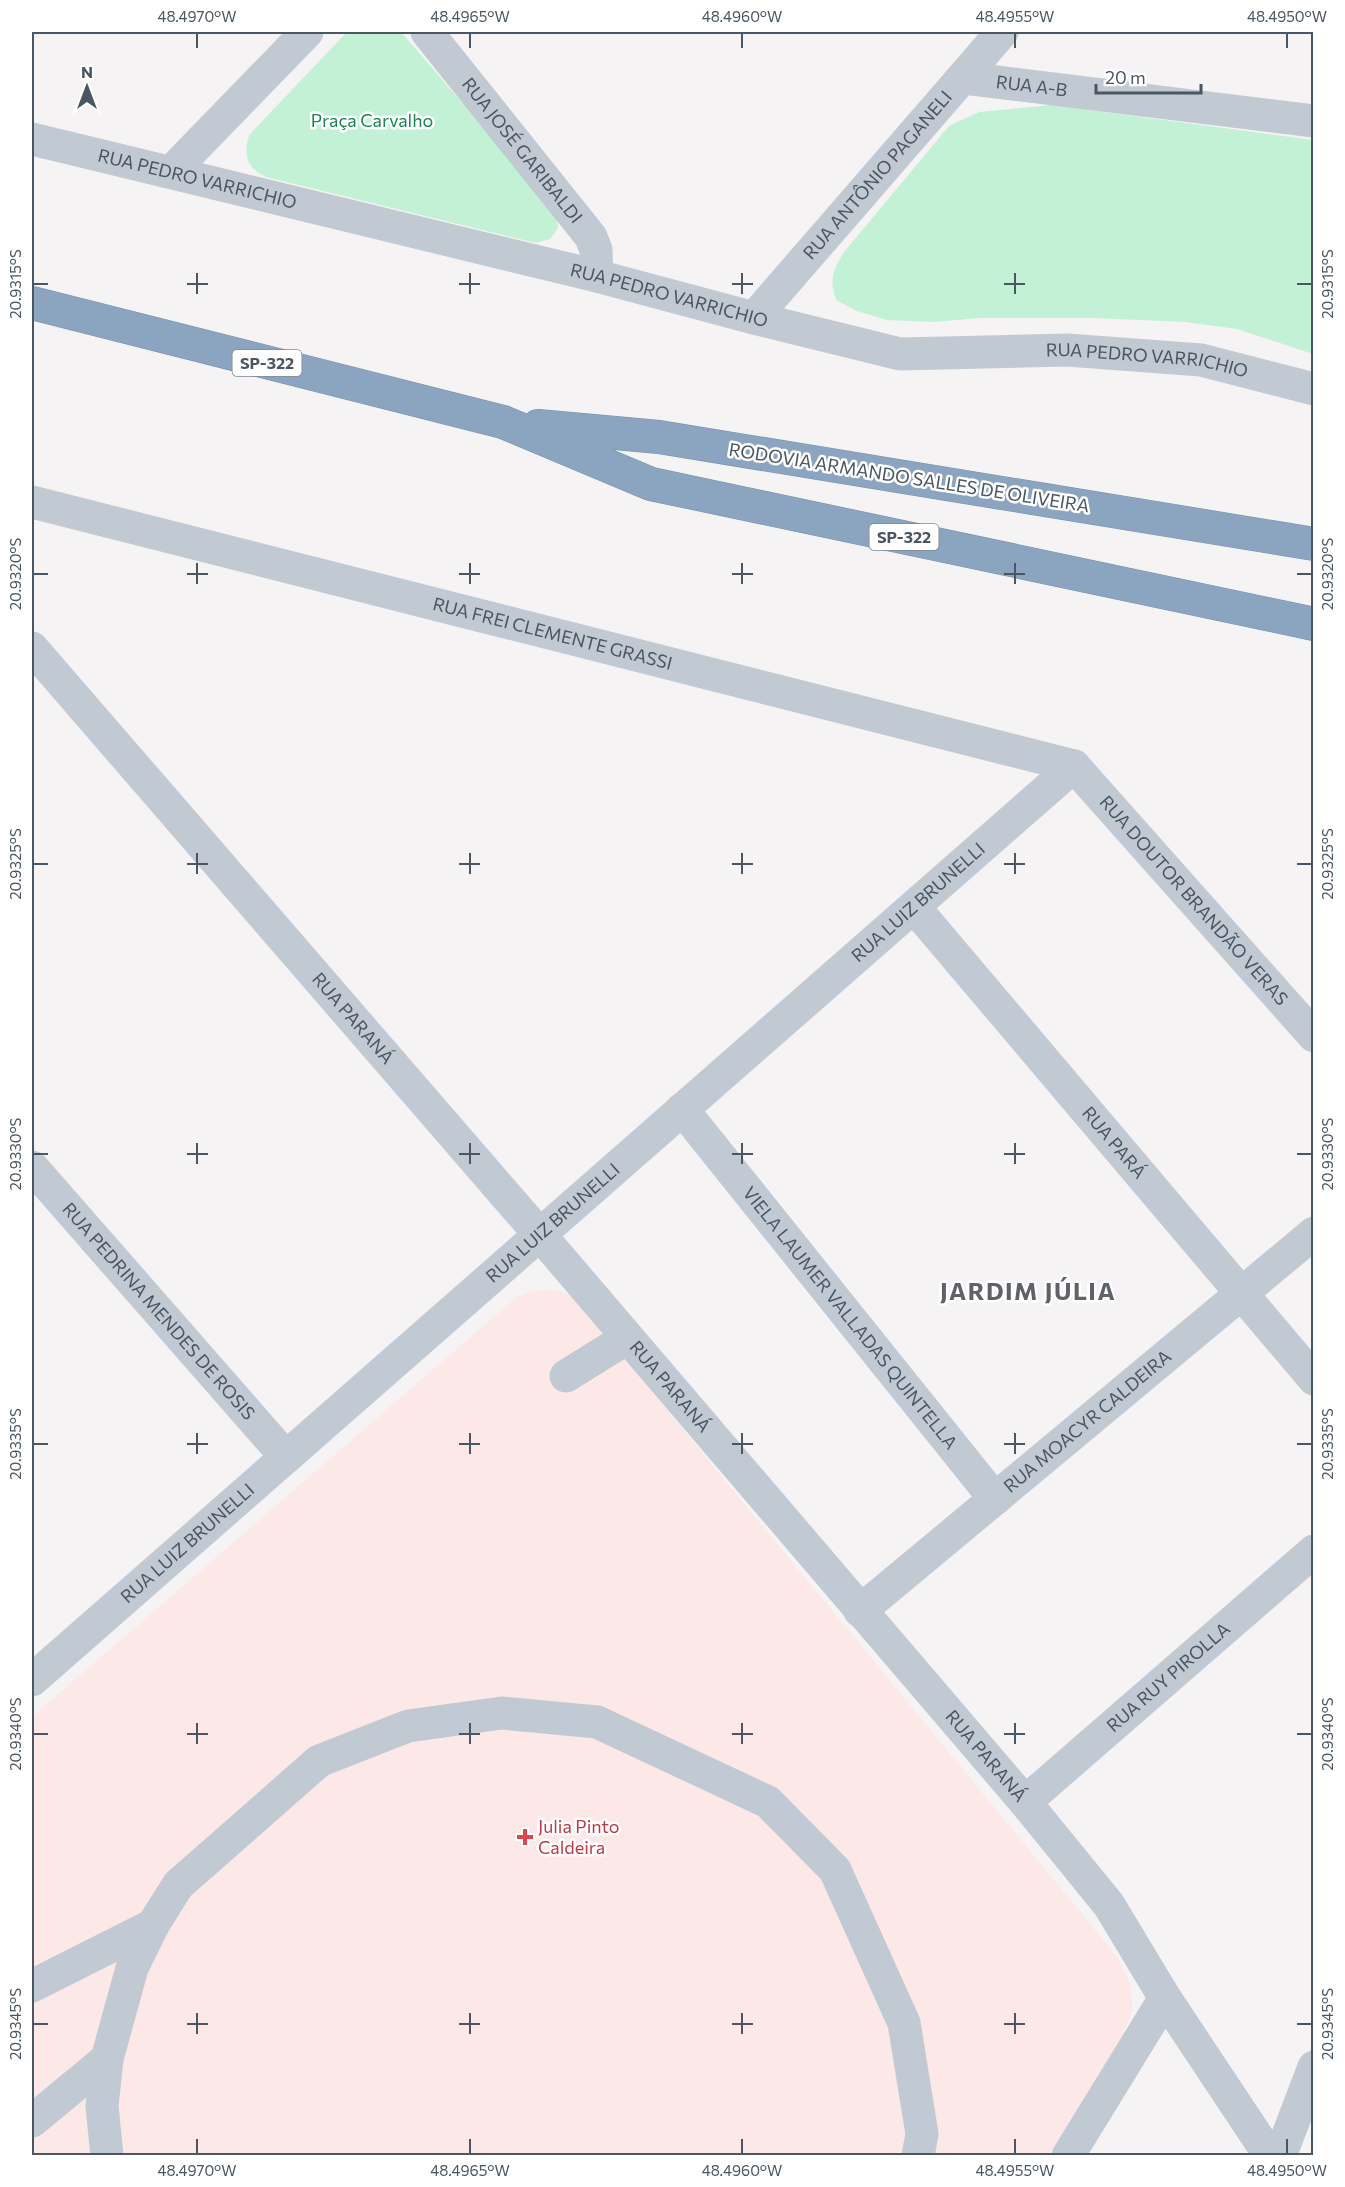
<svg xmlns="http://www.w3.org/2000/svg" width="1345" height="2187" viewBox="0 0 1345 2187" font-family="Commissioner,sans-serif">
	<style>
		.medical { fill: #fce8e6 }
		.green { fill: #c3f1d5 }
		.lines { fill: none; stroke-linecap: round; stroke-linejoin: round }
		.highway-casing { stroke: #7690ad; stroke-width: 34 }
		.minor { stroke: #c1cad2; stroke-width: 33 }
		.highway { stroke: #8ba5c1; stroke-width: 33 }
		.ticks { fill: none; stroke: #4a5661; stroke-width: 2 }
		.health-dot { fill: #e0444e; stroke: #fff; stroke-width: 2 }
		.labels { text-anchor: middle; stroke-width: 5; stroke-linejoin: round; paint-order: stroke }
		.shield { fill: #fff; stroke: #808990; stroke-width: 1.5 }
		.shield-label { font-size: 16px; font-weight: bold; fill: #4a5661 }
		.street-label { font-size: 18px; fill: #4a5661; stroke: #fff }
		.park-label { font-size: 18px; fill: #17864f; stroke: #fff }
		.health-label { font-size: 18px; fill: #be3a42; stroke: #fff; text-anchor: start }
		.district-label { font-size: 24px; font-weight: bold; letter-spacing: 1.5px; fill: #5f6368; stroke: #fff }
		.neatline { fill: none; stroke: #4a5661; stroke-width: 2 }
		.ticks-label { font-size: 15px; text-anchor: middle; fill: #4a5661 }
	</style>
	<rect width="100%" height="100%" fill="#f5f3f3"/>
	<path class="medical" d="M 544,1290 L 558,1291 L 573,1296 L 1118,1958 L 1131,1986 L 1132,2012 L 1119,2043 L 1049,2155 L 32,2155 L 32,1717 L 517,1297 L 530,1292 Z"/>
	<path class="green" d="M 347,32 L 401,32 L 556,211 L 558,228 L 550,239 L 536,243 L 266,177 C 247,169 242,153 250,134 Z
		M 1052,105 L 1313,140 L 1313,354 L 1237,329 L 1185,322 L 1093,318 L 980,318 L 934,322 L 887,320 L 857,311 L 836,300 C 829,278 833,271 844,252 L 949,126 L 979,112 Z"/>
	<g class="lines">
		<g class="highway-casing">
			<path id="highway" d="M 32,303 L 503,422 L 651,484 L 1314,624
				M 538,426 L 659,437 L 1314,544"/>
		</g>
		<g class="minor">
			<path id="s1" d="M 427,32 L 591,237 L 596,250 L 597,276"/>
			<path id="s2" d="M 964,78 L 1314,121"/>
			<path id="s3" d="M 32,139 L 597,276 L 754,318 L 900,354 L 1067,350 L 1201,360 L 1314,389"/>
			<path d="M 171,172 L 307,32"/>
			<path id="s4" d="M 754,318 L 1002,32"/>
			<path id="s5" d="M 32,502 L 1074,766"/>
			<path id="s6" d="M 32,648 L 541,1236 L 1025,1802 L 1109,1905 L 1165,1998 L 1270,2156"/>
			<path id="s7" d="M 1074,766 L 1314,1036"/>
			<path id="s8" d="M 914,907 L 1314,1379"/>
			<path id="s9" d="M 682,1109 L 995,1499"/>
			<path id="s10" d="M 32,1167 L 286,1457"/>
			<path d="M 566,1376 L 627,1338"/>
			<path id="s11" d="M 860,1611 L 1314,1233"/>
			<path id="s12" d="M 32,1680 L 1074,766"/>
			<path id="s13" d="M 1025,1802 L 1314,1551"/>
			<path d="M 32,1986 L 153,1925"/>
			<path d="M 32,2121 L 107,2059"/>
			<path d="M 107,2156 L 102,2106 L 107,2059 L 132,1968 L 153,1925 L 178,1885 L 319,1761 L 408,1726 L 502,1713 L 597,1722 L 768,1802 L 835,1870 L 904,2023 L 922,2134 L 918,2156"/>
			<path d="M 1068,2156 L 1165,1998"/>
			<path d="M 1280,2156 L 1314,2067"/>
		</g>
		<use href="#highway" class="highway"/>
	</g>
	<path class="ticks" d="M 197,33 L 197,48M 470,33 L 470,48M 742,33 L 742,48M 1015,33 L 1015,48M 1287,33 L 1287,48M 197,273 L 197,294M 470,273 L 470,294M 742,273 L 742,294M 1015,273 L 1015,294M 33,284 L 48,284M 187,284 L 208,284M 459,284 L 480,284M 732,284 L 753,284M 1004,284 L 1025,284M 1297,284 L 1312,284M 197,563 L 197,584M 470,563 L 470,584M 742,563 L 742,584M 1015,563 L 1015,584M 33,574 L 48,574M 187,574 L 208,574M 459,574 L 480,574M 732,574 L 753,574M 1004,574 L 1025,574M 1297,574 L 1312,574M 197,853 L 197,874M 470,853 L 470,874M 742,853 L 742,874M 1015,853 L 1015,874M 33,864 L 48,864M 187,864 L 208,864M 459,864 L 480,864M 732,864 L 753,864M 1004,864 L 1025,864M 1297,864 L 1312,864M 197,1143 L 197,1164M 470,1143 L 470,1164M 742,1143 L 742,1164M 1015,1143 L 1015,1164M 33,1154 L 48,1154M 187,1154 L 208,1154M 459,1154 L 480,1154M 732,1154 L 753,1154M 1004,1154 L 1025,1154M 1297,1154 L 1312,1154M 197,1433 L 197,1454M 470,1433 L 470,1454M 742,1433 L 742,1454M 1015,1433 L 1015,1454M 33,1444 L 48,1444M 187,1444 L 208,1444M 459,1444 L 480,1444M 732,1444 L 753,1444M 1004,1444 L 1025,1444M 1297,1444 L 1312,1444M 197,1723 L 197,1744M 470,1723 L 470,1744M 742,1723 L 742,1744M 1015,1723 L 1015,1744M 33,1734 L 48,1734M 187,1734 L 208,1734M 459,1734 L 480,1734M 732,1734 L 753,1734M 1004,1734 L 1025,1734M 1297,1734 L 1312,1734M 197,2013 L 197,2034M 470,2013 L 470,2034M 742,2013 L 742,2034M 1015,2013 L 1015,2034M 33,2024 L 48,2024M 187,2024 L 208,2024M 459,2024 L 480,2024M 732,2024 L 753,2024M 1004,2024 L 1025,2024M 1297,2024 L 1312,2024M 197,2139 L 197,2154M 470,2139 L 470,2154M 742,2139 L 742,2154M 1015,2139 L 1015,2154M 1287,2139 L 1287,2154"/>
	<path class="health-dot" d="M522 1828h6v6h6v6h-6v6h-6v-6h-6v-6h6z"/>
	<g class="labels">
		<g class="shield">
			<rect x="232.5" y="350" width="69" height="26" rx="4.5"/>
			<rect x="869.5" y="524" width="69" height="26" rx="4.5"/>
		</g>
		<g class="shield-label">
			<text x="267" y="369">SP-322</text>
			<text x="904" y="543">SP-322</text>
		</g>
		<g class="street-label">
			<text dy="6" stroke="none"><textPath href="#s2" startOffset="68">RUA A-B</textPath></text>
			<text dy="6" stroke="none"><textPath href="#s1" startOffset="152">RUA JOSÉ GARIBALDI</textPath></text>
			<text dy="6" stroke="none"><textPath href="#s4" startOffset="189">RUA ANTÔNIO PAGANELI</textPath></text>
			<text dy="6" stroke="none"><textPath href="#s3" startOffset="170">RUA PEDRO VARRICHIO</textPath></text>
			<text dy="6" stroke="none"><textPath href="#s3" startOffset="656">RUA PEDRO VARRICHIO</textPath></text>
			<text dy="6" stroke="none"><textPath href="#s3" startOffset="1142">RUA PEDRO VARRICHIO</textPath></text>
			<text transform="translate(909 478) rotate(9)" y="6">RODOVIA ARMANDO SALLES DE OLIVEIRA</text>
			<text dy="6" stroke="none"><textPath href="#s5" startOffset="537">RUA FREI CLEMENTE GRASSI</textPath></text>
			<text dy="6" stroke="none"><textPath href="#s7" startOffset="180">RUA DOUTOR BRANDÃO VERAS</textPath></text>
			<text dy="6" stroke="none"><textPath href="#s12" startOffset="1179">RUA LUIZ BRUNELLI</textPath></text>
			<text dy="6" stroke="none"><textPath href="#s6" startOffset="490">RUA PARANÁ</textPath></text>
			<text dy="6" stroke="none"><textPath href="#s8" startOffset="309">RUA PARÁ</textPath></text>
			<text dy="6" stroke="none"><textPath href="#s12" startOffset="693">RUA LUIZ BRUNELLI</textPath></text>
			<text dy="6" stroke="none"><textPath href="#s10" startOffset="192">RUA PEDRINA MENDES DE ROSIS</textPath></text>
			<text dy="6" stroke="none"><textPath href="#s9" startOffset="268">VIELA LAUMER VALLADAS QUINTELLA</textPath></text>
			<text dy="6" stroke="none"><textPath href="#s6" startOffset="976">RUA PARANÁ</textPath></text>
			<text dy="6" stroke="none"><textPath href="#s11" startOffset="296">RUA MOACYR CALDEIRA</textPath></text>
			<text dy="6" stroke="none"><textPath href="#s12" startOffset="207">RUA LUIZ BRUNELLI</textPath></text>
			<text dy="6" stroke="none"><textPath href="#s13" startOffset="190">RUA RUY PIROLLA</textPath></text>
			<text dy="6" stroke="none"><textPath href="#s6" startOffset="1462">RUA PARANÁ</textPath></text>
		</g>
		<g class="park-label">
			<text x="372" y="127">Praça Carvalho</text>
		</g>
		<g class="health-label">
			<text x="538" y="1833">Julia Pinto<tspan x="538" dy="21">Caldeira</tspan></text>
		</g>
		<g class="district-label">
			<text x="1028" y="1300">JARDIM JÚLIA</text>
		</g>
	</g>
	<rect width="1345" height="2187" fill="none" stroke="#ffffff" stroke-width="66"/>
	<g transform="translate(87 87)" stroke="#ffffff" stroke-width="4.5" paint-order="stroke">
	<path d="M0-4.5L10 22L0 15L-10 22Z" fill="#4a5661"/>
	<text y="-9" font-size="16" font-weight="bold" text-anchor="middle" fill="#4a5661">N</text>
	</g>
	<path d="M1096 84v9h105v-9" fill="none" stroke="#4a5661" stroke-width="3"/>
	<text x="1105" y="84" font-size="18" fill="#4a5661" stroke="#ffffff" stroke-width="4.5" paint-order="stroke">20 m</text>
	<rect x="33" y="33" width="1279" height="2121" class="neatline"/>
	<g class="ticks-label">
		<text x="197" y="22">48.4970°W</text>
		<text x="470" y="22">48.4965°W</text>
		<text x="742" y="22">48.4960°W</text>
		<text x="1015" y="22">48.4955°W</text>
		<text x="1287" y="22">48.4950°W</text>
		<text transform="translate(16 284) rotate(-90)" y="5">20.9315°S</text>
		<text transform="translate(1328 284) rotate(-90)" y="5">20.9315°S</text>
		<text transform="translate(16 574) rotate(-90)" y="5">20.9320°S</text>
		<text transform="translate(1328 574) rotate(-90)" y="5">20.9320°S</text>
		<text transform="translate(16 864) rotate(-90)" y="5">20.9325°S</text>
		<text transform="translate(1328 864) rotate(-90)" y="5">20.9325°S</text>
		<text transform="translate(16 1154) rotate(-90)" y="5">20.9330°S</text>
		<text transform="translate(1328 1154) rotate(-90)" y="5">20.9330°S</text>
		<text transform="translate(16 1444) rotate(-90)" y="5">20.9335°S</text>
		<text transform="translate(1328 1444) rotate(-90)" y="5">20.9335°S</text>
		<text transform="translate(16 1734) rotate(-90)" y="5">20.9340°S</text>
		<text transform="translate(1328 1734) rotate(-90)" y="5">20.9340°S</text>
		<text transform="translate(16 2024) rotate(-90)" y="5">20.9345°S</text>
		<text transform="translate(1328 2024) rotate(-90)" y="5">20.9345°S</text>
		<text x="197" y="2176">48.4970°W</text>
		<text x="470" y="2176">48.4965°W</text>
		<text x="742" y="2176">48.4960°W</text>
		<text x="1015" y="2176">48.4955°W</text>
		<text x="1287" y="2176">48.4950°W</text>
	</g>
</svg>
